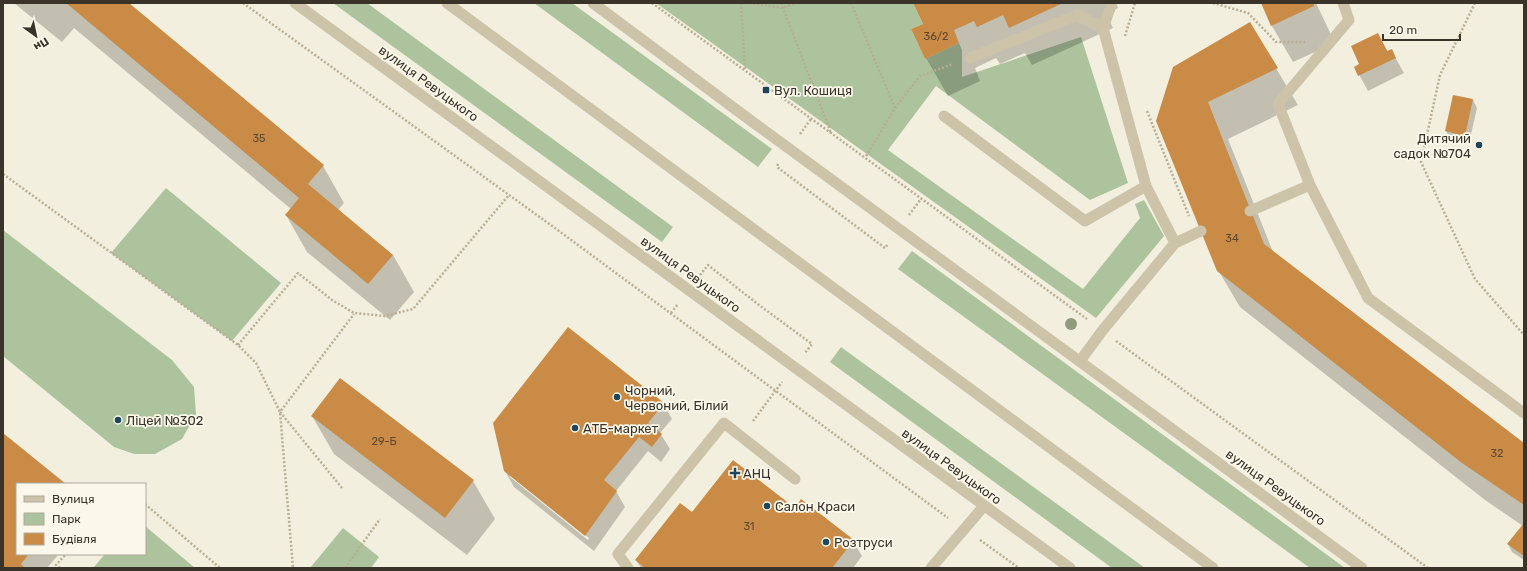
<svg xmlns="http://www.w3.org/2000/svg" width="1527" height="571" viewBox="0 0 1527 571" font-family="Rubik,sans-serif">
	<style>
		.green { fill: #acc39d }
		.shadow { fill: #0003; fill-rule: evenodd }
		.building { fill: #c98b46 }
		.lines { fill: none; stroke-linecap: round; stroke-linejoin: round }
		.path { stroke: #b8ae93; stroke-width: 2.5; stroke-dasharray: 2 2; stroke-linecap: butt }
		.service { stroke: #ccc3a9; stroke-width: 11 }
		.minor { stroke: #ccc3a9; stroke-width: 11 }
		.tertiary { stroke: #ccc3a9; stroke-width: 11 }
		.tree { fill: #8e9c7c }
		.poi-dot { fill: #1d465c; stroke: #fbf8eb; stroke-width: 1.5 }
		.labels { text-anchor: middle; stroke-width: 3.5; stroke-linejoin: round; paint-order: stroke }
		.number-label { font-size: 11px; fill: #5d4930 }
		.street-label { font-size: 13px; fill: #393329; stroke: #fbf8eb }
		.poi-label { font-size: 13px; fill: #393329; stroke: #fbf8eb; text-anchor: start }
	</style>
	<rect width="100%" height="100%" fill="#f3efde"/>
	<path class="green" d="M 333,3 L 367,3 L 673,227 L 662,242 Z
		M 534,3 L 572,3 L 772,149 L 758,167 Z
		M 656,3 L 913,3 L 923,24 L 911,29 L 925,59 L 959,43 L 962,50 L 962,77 L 1081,37 L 1128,183 L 1090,200 L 936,86 L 888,150 L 1083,289 L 1140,218 L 1135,204 L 1144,200 L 1164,236 L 1096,318 Z
		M 166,188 L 281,283 L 232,341 L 111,253 Z
		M 3,230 L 172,360 L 194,387 L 196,414 L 182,439 L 155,454 L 134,454 L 114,447 L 3,356 Z
		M 912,251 L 1345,568 L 1310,568 L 898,269 Z
		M 841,347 L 1145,568 L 1112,568 L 830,362 Z
		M 145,526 L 195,568 L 93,568 L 105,554 L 145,554 Z
		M 343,528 L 379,557 L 371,568 L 310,568 Z"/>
	<path class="shadow" d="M 14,3 L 127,3 L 323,166 L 344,203 L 338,210 L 393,255 L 414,292 L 390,320 L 307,252 L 286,215 L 291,209 L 74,28 L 62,42 Z
		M 914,3 L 1116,3 L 1118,8 L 1106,14 L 1113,28 L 1032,65 L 1025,53 L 1000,64 L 996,58 L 975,68 L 980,81 L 948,96 L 926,58 L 924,25 Z
		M 1262,3 L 1316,3 L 1335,43 L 1293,62 L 1272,26 Z
		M 1249,23 L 1298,105 L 1228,139 L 1273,252 L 1524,444 L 1524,560 L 1512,552 L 1508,544 L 1523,526 L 1485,500 L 1240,307 L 1218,270 L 1157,121 Z
		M 1378,34 L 1388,52 L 1391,50 L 1404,73 L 1368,91 L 1355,67 L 1361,64 Z
		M 1454,96 L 1473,100 L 1477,108 L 1469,143 L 1450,138 L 1446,131 Z
		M 663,403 L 672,419 L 660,433 L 670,449 L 661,462 L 648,451 L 616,491 L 625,507 L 594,551 L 514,487 L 505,471 ZM 510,475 L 589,538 L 588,540 L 510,477 Z
		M 312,416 L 473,481 L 495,519 L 467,555 L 334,454 Z
		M 3,435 L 64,484 L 17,484 L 17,554 L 59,554 L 47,568 L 3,568 Z
		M 801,501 L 853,541 L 862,556 L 853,568 L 641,568 L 636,560 L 692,514 L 795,510 Z"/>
	<path class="building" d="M 66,3 L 129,3 L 324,165 L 308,184 L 393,255 L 368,284 L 285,215 L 299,198 Z
		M 913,3 L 1063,3 L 1009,28 L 1003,15 L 977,27 L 974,21 L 954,30 L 959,43 L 925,59 L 911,29 L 923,24 Z
		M 1261,3 L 1313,3 L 1314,6 L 1271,26 Z
		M 1250,22 L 1278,68 L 1208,102 L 1264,244 L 1524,443 L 1524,505 L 1462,463 L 1217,271 L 1156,121 L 1173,67 Z
		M 1378,33 L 1387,51 L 1392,49 L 1396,58 L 1358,76 L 1354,67 L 1359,64 L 1351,46 Z
		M 1453,95 L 1473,99 L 1465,136 L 1445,131 Z
		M 568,327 L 664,403 L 648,423 L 662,434 L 652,447 L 639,437 L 604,480 L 617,491 L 585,536 L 504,471 L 493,423 Z
		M 340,378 L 474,480 L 445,518 L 311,416 Z
		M 3,433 L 66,484 L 17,484 L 17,554 L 29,554 L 21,564 L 25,568 L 3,568 Z
		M 733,460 L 795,508 L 801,499 L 854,540 L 832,568 L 645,568 L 635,560 L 680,503 L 692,512 Z
		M 1524,523 L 1524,556 L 1507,544 Z"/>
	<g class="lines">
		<path class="path" d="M 243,3 L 559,231 L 948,518
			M 652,3 L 1087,319
			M 741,3 L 745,70
			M 749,3 L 783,8 L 795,3
			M 781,3 L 831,133
			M 851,3 L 895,108 L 865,158
			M 1213,3 L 1248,13 L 1276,42 L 1305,42
			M 1475,3 L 1440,75 L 1421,162 L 1475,279 L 1524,335
			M 1125,36 L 1135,3
			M 895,108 L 920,76 L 953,64
			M 1147,111 L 1189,216
			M 800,134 L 811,119
			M 778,164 L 777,167 L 885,248 L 888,244
			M 3,174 L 238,345 L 256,363 L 280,412 L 293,568
			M 909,215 L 921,199
			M 700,275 L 708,265 L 759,305 L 812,344 L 805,353
			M 671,313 L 678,304
			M 1116,341 L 1428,568
			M 238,345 L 298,273 L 332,300 L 354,313 L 385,316 L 413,309 L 509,195
			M 753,421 L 782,382
			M 342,488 L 280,412 L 354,314
			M 145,504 L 220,568
			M 980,540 L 1019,568
			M 60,568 L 56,565 L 66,554
			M 345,568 L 380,519"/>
		<path class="service" d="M 970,58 L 1077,15 L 1103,28
			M 944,116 L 1085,221 L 1146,186
			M 1310,185 L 1368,298 L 1524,413
			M 1250,211 L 1310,185 L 1278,104 L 1349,20 L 1343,3
			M 1175,243 L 1201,231
			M 1080,361 L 1102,331 L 1175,243 L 1146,186 L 1103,28 L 1112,3
			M 628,568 L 618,554 L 724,423 L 795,479
			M 931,568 L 984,506"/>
		<path class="minor" d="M 295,3 L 1070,568
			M 593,3 L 750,120 L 1362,568"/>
		<path class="tertiary" d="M 447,3 L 1213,568"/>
	</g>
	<circle class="tree" cx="1071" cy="324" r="6"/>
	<g class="poi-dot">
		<rect x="762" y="86" width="8" height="8" rx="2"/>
		<circle cx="1479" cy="145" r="4"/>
		<circle cx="617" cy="397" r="4"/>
		<circle cx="118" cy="420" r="4"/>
		<circle cx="575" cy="428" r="4"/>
		<path d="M733 467h4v4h4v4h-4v4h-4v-4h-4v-4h4z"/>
		<circle cx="767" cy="506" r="4"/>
		<circle cx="826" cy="542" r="4"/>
	</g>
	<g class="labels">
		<g class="number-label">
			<text x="936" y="40">36/2</text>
			<text x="259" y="142">35</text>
			<text x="1232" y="242">34</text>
			<text x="384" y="445">29-Б</text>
			<text x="1497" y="457">32</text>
			<text x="749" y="530">31</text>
		</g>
		<g class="street-label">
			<text transform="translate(429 83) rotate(36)" y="5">вулиця Ревуцького</text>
			<text transform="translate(691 274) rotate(36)" y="5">вулиця Ревуцького</text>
			<text transform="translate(952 466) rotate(36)" y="5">вулиця Ревуцького</text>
			<text transform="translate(1276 487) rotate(36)" y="5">вулиця Ревуцького</text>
		</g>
		<g class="poi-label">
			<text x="774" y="95">Вул. Кошиця</text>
			<text x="1471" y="143" text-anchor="end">Дитячий<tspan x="1471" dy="15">садок №704</tspan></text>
			<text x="625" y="395">Чорний,<tspan x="625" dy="15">Червоний, Білий</tspan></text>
			<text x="126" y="425">Ліцей №302</text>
			<text x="583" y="433">АТБ-маркет</text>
			<text x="743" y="478">АНЦ</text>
			<text x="775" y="511">Салон Краси</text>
			<text x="834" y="547">Розтруси</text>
		</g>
	</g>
	<rect width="1527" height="571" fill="none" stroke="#393329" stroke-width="8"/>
	<rect x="16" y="483" width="130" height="72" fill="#fbf8eb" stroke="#ada99d"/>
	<rect x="24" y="496" width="20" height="6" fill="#ccc3a9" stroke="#ada99d"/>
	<text x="52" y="503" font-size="12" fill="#393329">Вулиця</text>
	<rect x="24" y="513" width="20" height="12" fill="#acc39d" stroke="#ada99d"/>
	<text x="52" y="523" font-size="12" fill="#393329">Парк</text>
	<rect x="24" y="533" width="20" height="12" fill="#c98b46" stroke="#ada99d"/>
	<text x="52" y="543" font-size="12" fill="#393329">Будівля</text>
	<g transform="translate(36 36) rotate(147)" stroke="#fbf8eb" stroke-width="3" paint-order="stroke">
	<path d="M0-3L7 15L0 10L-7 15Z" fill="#393329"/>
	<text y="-6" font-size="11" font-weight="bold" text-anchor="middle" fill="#393329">Пн</text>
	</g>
	<path d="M1383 34v6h77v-6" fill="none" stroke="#393329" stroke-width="2"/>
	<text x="1389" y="34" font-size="12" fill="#393329" stroke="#fbf8eb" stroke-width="3" paint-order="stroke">20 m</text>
</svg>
